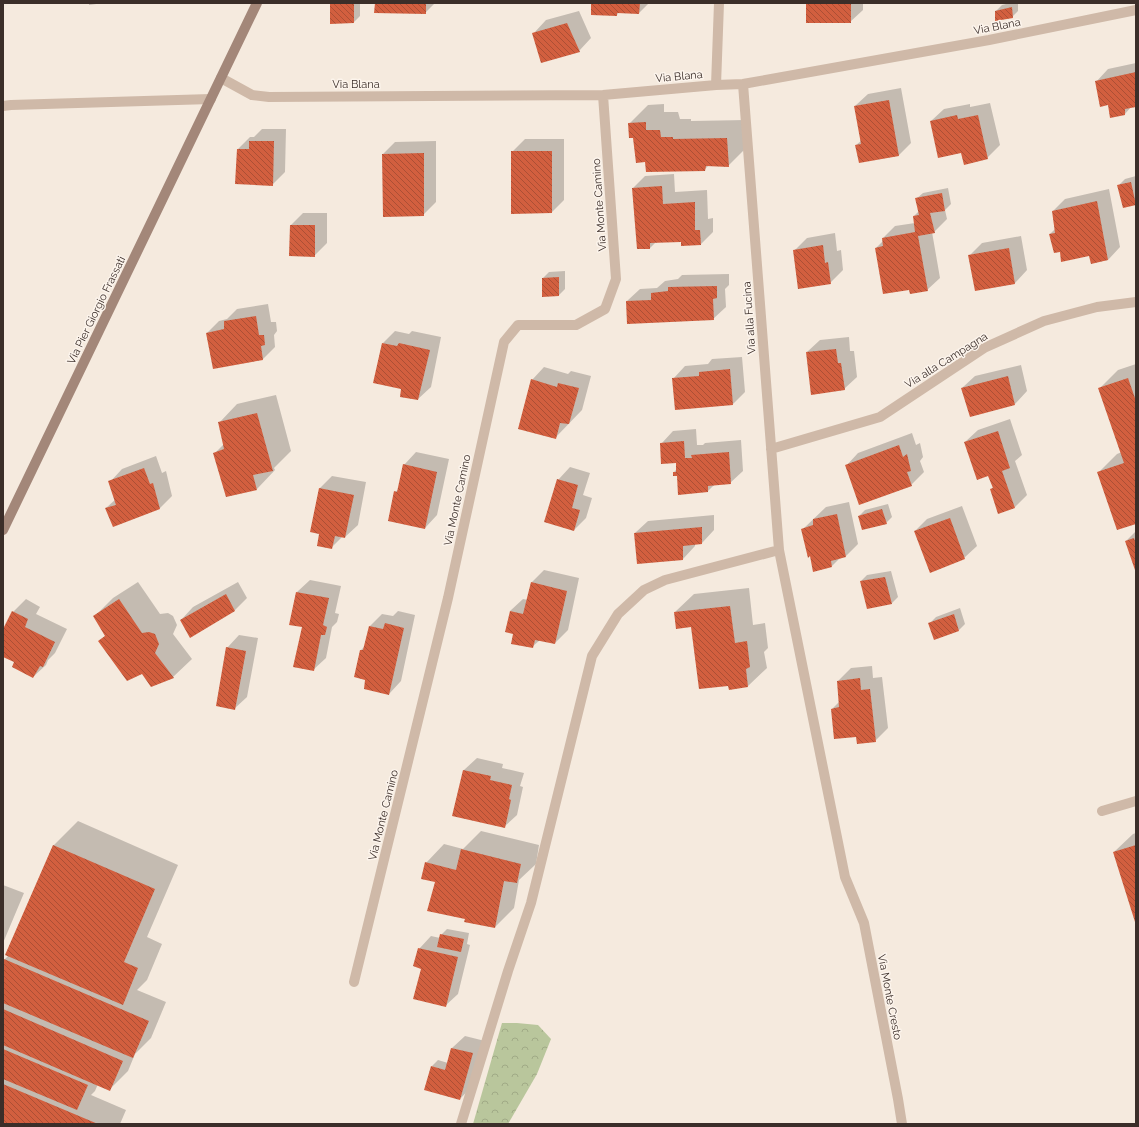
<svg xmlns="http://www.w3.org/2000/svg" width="1139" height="1127" viewBox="0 0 1139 1127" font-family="Raleway,sans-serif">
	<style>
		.forest { fill: url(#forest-crowns) }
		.shadow { fill: #0003 }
		.building { fill: url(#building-back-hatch) }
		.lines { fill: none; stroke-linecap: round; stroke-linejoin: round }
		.street { stroke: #cfb9a8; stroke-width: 10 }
		.secondary { stroke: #a38779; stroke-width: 10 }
		.labels { text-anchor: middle; stroke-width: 3; stroke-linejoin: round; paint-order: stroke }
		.street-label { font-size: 11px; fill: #3b2e29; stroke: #fcf4ec }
	</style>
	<defs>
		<pattern id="forest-crowns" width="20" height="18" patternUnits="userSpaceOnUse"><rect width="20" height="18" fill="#b9c69c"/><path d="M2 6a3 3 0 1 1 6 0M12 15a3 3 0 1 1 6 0" fill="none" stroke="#a0aa86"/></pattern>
		<pattern id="building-back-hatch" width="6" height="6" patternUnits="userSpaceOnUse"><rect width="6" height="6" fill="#d25f3f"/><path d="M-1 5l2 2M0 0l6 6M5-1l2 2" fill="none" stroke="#ac4f35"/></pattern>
	</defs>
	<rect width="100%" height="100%" fill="#f5eade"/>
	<path class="forest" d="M 502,1023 L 517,1023 L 538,1025 L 551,1039 L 537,1074 L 508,1124 L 473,1124 Z"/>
	<path class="shadow" d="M 89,3 L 104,3 L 89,5 Z
		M 331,3 L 360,3 L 360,16 L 354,22 Z
		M 376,3 L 435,3 L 425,13 Z
		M 592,3 L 649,3 L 639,13 L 619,12 L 617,15 Z
		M 807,3 L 863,3 L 863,10 L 850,22 Z
		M 1010,3 L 1018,3 L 1018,11 L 1012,17 L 996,11 L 1002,5 Z
		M 579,11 L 591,38 L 579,51 L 534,33 L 546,20 Z
		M 1136,63 L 1136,106 L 1131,107 L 1125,114 L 1109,104 L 1096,82 L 1108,69 Z
		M 901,88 L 911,143 L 899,155 L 856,145 L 861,141 L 855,106 L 868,94 Z
		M 990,103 L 1000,145 L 987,158 L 962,152 L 931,121 L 944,109 L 970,104 L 970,107 Z
		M 664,104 L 664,112 L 678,112 L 680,119 L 691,119 L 691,121 L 746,120 L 747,147 L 728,166 L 709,165 L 704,170 L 646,161 L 629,124 L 648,105 Z
		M 262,129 L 286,129 L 285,172 L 272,185 L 238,149 L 250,137 L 254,137 Z
		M 525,139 L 564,139 L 564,200 L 552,212 L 512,152 Z
		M 436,141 L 436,202 L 423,215 L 383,154 L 395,142 Z
		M 674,174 L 675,192 L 707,190 L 708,219 L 713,218 L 713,232 L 701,244 L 682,240 L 656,242 L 650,248 L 633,188 L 645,176 Z
		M 1136,176 L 1136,204 L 1124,206 L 1119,185 L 1125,179 Z
		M 948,188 L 951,204 L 945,210 L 947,219 L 934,232 L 932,232 L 940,278 L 927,290 L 876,248 L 883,241 L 883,238 L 895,226 L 915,223 L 914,216 L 919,211 L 916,199 L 923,193 Z
		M 1109,189 L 1120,247 L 1108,260 L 1092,263 L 1090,255 L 1061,250 L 1050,234 L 1056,228 L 1053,211 L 1065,199 Z
		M 303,213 L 327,213 L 327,243 L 314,256 L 291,225 Z
		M 835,233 L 837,251 L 841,250 L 843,270 L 830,283 L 794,251 L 807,238 Z
		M 1021,236 L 1027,270 L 1015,283 L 969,256 L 982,243 Z
		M 565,271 L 565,289 L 559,295 L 543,278 L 549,272 Z
		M 729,274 L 729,285 L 725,289 L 726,307 L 713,319 L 627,301 L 640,289 L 657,288 L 665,281 L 678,279 L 682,275 Z
		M 268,304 L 271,322 L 276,322 L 277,331 L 274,335 L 275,347 L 263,359 L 207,333 L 219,321 L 227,319 L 237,309 Z
		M 395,331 L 409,334 L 412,331 L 441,337 L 431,387 L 418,399 L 402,388 L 383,343 Z
		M 849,337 L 850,351 L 854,351 L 857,377 L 844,389 L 807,352 L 820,340 Z
		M 742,357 L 745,392 L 732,405 L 673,379 L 685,366 L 708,364 L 712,359 Z
		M 1136,364 L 1136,523 L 1098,473 L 1117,454 L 1122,452 L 1099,389 L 1118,370 Z
		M 1021,365 L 1027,391 L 1015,404 L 970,415 L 962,388 L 975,376 Z
		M 544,367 L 568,374 L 571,371 L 591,376 L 582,410 L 555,438 L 532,380 Z
		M 276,395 L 291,451 L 274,468 L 275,470 L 257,489 L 215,453 L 224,444 L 219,423 L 237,404 Z
		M 1010,419 L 1022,455 L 1015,461 L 1027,495 L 1015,507 L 999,513 L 991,490 L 993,487 L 989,475 L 965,442 L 978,430 Z
		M 696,429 L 697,445 L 703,445 L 705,443 L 741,440 L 743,471 L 730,483 L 715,484 L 708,491 L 674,472 L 677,469 L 677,462 L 661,444 L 673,431 Z
		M 912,433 L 916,445 L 920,443 L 923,457 L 920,461 L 924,472 L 911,485 L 846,466 L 858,453 Z
		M 416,452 L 449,459 L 437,515 L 425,528 L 395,492 L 399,489 L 404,465 Z
		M 156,456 L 162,473 L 166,471 L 172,496 L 160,508 L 106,508 L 116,499 L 110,482 L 122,469 Z
		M 570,467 L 590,473 L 583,495 L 592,498 L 586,518 L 574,530 L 558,480 Z
		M 332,476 L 366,482 L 358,525 L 345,537 L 342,537 L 331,548 L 321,533 L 320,488 Z
		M 849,502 L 858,544 L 846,556 L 840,558 L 832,566 L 811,555 L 802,530 L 826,507 Z
		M 888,504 L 892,517 L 886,523 L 859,516 L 865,510 Z
		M 962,506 L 977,546 L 964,558 L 915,531 L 927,519 Z
		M 714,515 L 714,530 L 702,543 L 695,544 L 695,546 L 683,559 L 635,533 L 648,521 Z
		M 1136,531 L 1136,570 L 1126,541 Z
		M 544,570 L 579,578 L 568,630 L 555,643 L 540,640 L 532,647 L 514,633 L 510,611 L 523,599 L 528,600 L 532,582 Z
		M 891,571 L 898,597 L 892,603 L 861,581 L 867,575 Z
		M 310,580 L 341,586 L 335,613 L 339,614 L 337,622 L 332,627 L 326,658 L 313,670 L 304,626 L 290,624 L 297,592 Z
		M 138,582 L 160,614 L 168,613 L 173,616 L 177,625 L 173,634 L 192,659 L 173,677 L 143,672 L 99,641 L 106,635 L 95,616 L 113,598 Z
		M 238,582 L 247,598 L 234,611 L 181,620 L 193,607 Z
		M 749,588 L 753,625 L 765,623 L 768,648 L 764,652 L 767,668 L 748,686 L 729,689 L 729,685 L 692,626 L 675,612 L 694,594 Z
		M 26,599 L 40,607 L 36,614 L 67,629 L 55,653 L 48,660 L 46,665 L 33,677 L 16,662 L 3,656 L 3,631 L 13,612 Z
		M 960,608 L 965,624 L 959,630 L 935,639 L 930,623 L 936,617 Z
		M 398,611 L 415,615 L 401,681 L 389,694 L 367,679 L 361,650 L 365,646 L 370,626 L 382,614 L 393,616 Z
		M 239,635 L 258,638 L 247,697 L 234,709 L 227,648 Z
		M 872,666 L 873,678 L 882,677 L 888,728 L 875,741 L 857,735 L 832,709 L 840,701 L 838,681 L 851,668 Z
		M 477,758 L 503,764 L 502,768 L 524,773 L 520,786 L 523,787 L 517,815 L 504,827 L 453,815 L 464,770 Z
		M 78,821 L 178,865 L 147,937 L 162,944 L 147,980 L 137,990 L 166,1002 L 151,1038 L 135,1054 L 128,1071 L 110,1089 L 98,1084 L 95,1091 L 91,1095 L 126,1110 L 120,1124 L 3,1124 L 3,963 L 4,960 L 9,955 L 53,846 Z
		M 481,831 L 539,845 L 536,864 L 519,880 L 514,908 L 495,927 L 466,918 L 436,881 L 426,863 L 444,844 L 463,849 Z
		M 1136,833 L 1136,920 L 1114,852 L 1133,834 Z
		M 3,885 L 24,893 L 3,943 Z
		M 447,929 L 469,933 L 467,944 L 470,945 L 458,994 L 445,1006 L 419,949 L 431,936 L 440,938 L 441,935 Z
		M 465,1036 L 485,1041 L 472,1086 L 460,1099 L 432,1066 L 438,1060 L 448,1063 L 452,1048 Z"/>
	<path class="building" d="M 330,3 L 354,3 L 354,23 L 330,24 Z
		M 375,3 L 426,3 L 426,14 L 374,13 Z
		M 591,3 L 640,3 L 639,14 L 617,13 L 617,16 L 591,15 Z
		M 806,3 L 851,3 L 851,23 L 806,23 Z
		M 1012,7 L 1013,18 L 995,21 L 995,11 Z
		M 567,23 L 580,52 L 541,63 L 532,33 Z
		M 1136,72 L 1136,107 L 1125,109 L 1125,115 L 1110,118 L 1108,105 L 1100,107 L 1095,81 Z
		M 889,100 L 899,156 L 859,163 L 855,145 L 861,144 L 854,106 Z
		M 957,115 L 958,119 L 978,115 L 988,159 L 964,165 L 961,153 L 938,158 L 930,121 Z
		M 646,122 L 646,130 L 660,130 L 661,137 L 673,137 L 673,139 L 727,138 L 729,167 L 706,166 L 705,171 L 646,172 L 645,162 L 636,163 L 633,138 L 629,138 L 628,123 Z
		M 249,141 L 274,141 L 273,186 L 235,184 L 237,149 L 249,149 Z
		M 511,151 L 552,151 L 552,213 L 511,214 Z
		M 424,153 L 424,216 L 383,217 L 382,154 Z
		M 1131,182 L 1136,205 L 1123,208 L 1117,185 Z
		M 662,186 L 663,204 L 695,202 L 695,230 L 700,230 L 701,245 L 681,246 L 681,242 L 650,243 L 650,249 L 637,249 L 632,188 Z
		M 942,193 L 945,211 L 930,213 L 935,233 L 918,236 L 928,291 L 910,294 L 909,290 L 883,294 L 875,248 L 883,246 L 882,238 L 915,232 L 913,216 L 919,215 L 915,198 Z
		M 1097,201 L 1108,260 L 1091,264 L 1089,256 L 1061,262 L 1060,252 L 1054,253 L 1049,234 L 1055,233 L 1052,211 Z
		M 290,225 L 315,225 L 315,257 L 289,256 Z
		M 823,245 L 825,263 L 828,262 L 831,284 L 798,289 L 793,250 Z
		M 1009,248 L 1015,284 L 975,291 L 968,255 Z
		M 559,277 L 559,296 L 542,297 L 542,278 Z
		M 717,286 L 717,298 L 713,299 L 714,320 L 627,324 L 626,301 L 651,300 L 651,293 L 668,291 L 668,287 Z
		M 256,316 L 259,335 L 264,335 L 265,345 L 261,346 L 263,360 L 213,369 L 206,333 L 224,329 L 224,321 Z
		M 382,343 L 397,346 L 399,343 L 430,350 L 418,400 L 400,397 L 401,389 L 373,383 Z
		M 836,349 L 838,363 L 841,363 L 845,390 L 811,395 L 806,352 Z
		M 730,369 L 733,405 L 675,410 L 672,378 L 699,376 L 699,372 Z
		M 1008,376 L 1015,405 L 970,417 L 961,388 Z
		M 1128,378 L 1136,401 L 1136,524 L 1117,530 L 1097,472 L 1124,463 L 1098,388 Z
		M 531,379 L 557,387 L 558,383 L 579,388 L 569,424 L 560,423 L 556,439 L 518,429 Z
		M 257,413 L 273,471 L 253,475 L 257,490 L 226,497 L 213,453 L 224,449 L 218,422 Z
		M 998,431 L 1010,468 L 1002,471 L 1015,508 L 998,514 L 990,489 L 993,488 L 988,476 L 977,480 L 964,442 Z
		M 684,441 L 685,458 L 692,458 L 691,455 L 729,452 L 731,484 L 708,486 L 708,492 L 678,495 L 677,476 L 673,476 L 673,472 L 676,472 L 676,463 L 661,464 L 660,443 Z
		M 899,445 L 903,457 L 907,454 L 911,471 L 907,472 L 912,486 L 859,505 L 845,465 Z
		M 403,464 L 437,472 L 425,529 L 388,521 L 394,491 L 397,492 Z
		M 144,468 L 150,484 L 153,483 L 160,509 L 113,527 L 105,508 L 116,505 L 108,481 Z
		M 557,479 L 578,485 L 572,508 L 580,510 L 574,531 L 544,522 Z
		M 319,488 L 354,495 L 345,538 L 335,536 L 332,549 L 317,546 L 319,534 L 310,532 Z
		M 882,509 L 887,524 L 862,530 L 858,516 Z
		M 837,514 L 846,557 L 831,561 L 832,567 L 813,572 L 810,556 L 808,558 L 801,529 L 813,525 L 813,519 Z
		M 950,518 L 965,559 L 930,573 L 914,531 Z
		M 702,527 L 702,544 L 683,546 L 683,560 L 637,564 L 634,533 Z
		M 1134,538 L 1136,544 L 1136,573 L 1125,541 Z
		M 885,577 L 892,604 L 867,609 L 860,581 Z
		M 531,582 L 567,591 L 555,644 L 535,640 L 533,648 L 511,644 L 513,634 L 505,632 L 510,611 L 523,614 Z
		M 296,592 L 329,598 L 323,625 L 327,627 L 325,635 L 321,635 L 314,671 L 293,667 L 302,627 L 289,625 Z
		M 226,594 L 235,611 L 190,638 L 180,620 Z
		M 119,599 L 142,633 L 149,632 L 155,634 L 159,644 L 155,653 L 174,678 L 151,687 L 142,674 L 127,681 L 98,641 L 105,636 L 93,616 Z
		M 730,606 L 735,643 L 747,641 L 750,667 L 746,669 L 748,687 L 729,690 L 728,686 L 699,689 L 691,627 L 676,629 L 674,612 Z
		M 12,611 L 28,619 L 25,627 L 55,642 L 43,667 L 40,666 L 33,678 L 12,667 L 14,662 L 3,657 L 3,629 Z
		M 954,614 L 959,631 L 934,640 L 928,623 Z
		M 385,623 L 404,628 L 389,695 L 364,689 L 365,680 L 354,677 L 360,650 L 363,650 L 369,626 L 383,629 Z
		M 226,647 L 246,651 L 235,710 L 216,706 Z
		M 860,678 L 861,690 L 870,689 L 876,742 L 857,744 L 856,737 L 834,739 L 831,709 L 839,707 L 837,681 Z
		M 463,770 L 491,776 L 490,780 L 512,785 L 509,799 L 511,800 L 505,828 L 452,816 Z
		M 53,845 L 155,889 L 124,962 L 138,968 L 123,1005 L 5,955 Z
		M 1136,845 L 1136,921 L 1135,922 L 1113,852 Z
		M 461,849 L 521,864 L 517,883 L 504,881 L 495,928 L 464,922 L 465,919 L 427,911 L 435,882 L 421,879 L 425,862 L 456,870 Z
		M 440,934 L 464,939 L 461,952 L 437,947 Z
		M 418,948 L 458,957 L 446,1007 L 413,999 L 421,969 L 413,966 Z
		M 4,959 L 149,1021 L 133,1058 L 3,1003 Z
		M 3,1009 L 123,1061 L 110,1091 L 3,1045 Z
		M 451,1048 L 473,1053 L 460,1100 L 424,1090 L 431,1066 L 445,1070 Z
		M 3,1049 L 88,1085 L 77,1110 L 3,1079 Z
		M 3,1084 L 98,1124 L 3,1124 Z"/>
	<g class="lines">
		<path class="street" d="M 221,78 L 252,95 L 269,97 L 603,95 L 716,85 L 743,84 L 989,40 L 1136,10
			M 743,84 L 779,550 L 845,877 L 864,923 L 898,1099 L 902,1124
			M 716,85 L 719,3
			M 3,106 L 11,105 L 211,99
			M 771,449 L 880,417 L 984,348 L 1044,321 L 1097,307 L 1136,302
			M 1102,811 L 1136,801
			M 354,982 L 448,598 L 504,342 L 518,325 L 576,325 L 605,309 L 616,279 L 603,95
			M 461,1124 L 508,971 L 531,903 L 592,656 L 618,614 L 644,590 L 665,580 L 779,550"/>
		<path class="secondary" d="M 3,530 L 257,3"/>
	</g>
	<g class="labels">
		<g class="street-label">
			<text transform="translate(997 26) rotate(-11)" y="4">Via Blana</text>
			<text transform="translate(679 76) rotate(-5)" y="4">Via Blana</text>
			<text x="356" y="88">Via Blana</text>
			<text transform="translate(599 205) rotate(-94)" y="4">Via Monte Camino</text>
			<text transform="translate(96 310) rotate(-64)" y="4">Via Pier Giorgio Frassati</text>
			<text transform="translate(749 318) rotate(-94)" y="4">Via alla Fucina</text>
			<text transform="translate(946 360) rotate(-32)" y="4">Via alla Campagna</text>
			<text transform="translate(457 500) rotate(-78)" y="4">Via Monte Camino</text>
			<text transform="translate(383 815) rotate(-76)" y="4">Via Monte Camino</text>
			<text transform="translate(890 997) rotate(79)" y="4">Via Monte Cresto</text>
		</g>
	</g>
	<rect width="1139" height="1127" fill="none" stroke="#3b2e29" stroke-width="8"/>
</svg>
